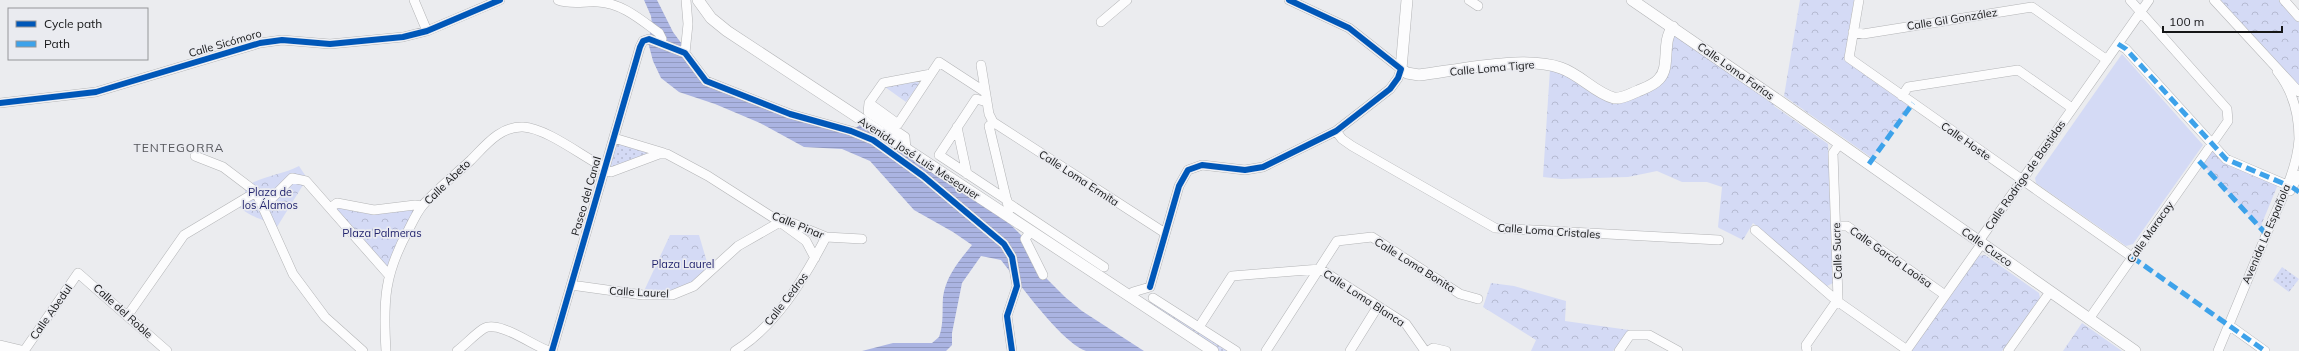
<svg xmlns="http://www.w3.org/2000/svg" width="2299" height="351" viewBox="0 0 2299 351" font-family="Mulish,sans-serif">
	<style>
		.grass { fill: #d4daf5 }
		.park { fill: url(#park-crowns) }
		.garden { fill: url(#garden-dots) }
		.water { fill: url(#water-rules) }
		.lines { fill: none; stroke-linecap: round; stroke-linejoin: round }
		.minor-casing { stroke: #b3b4b6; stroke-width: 10 }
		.major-casing { stroke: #b3b4b6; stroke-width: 12 }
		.minor { stroke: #fcfcfd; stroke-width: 9 }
		.major { stroke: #fcfcfd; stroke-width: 11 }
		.quiet { stroke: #3da2ea; stroke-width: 5; stroke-dasharray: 10 5; stroke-linecap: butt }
		.cycleway-casing { stroke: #eaebf0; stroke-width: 8 }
		.cycleway { stroke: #0057b8; stroke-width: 6 }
		.labels { text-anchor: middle; stroke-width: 3.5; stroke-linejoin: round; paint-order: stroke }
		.street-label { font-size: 11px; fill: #151617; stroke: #eaebf0 }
		.park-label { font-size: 11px; fill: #22246e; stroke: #eaebf0 }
		.neighbourhood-label { font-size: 12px; letter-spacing: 1px; fill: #55565a; stroke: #eaebf0 }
	</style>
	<defs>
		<pattern id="park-crowns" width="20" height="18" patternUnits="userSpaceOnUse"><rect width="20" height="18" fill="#d4daf5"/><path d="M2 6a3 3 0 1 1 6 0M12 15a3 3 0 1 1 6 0" fill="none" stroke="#b5bad1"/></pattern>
		<pattern id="garden-dots" width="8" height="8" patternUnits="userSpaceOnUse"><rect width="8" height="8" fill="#d4daf5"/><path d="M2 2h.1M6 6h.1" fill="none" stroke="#b5bad1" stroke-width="1.8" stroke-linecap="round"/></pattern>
		<pattern id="water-rules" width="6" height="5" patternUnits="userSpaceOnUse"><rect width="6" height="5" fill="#abb4e2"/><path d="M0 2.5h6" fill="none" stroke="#929ac1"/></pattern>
	</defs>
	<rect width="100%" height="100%" fill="#ebecef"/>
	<path class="grass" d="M 2122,54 L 2203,145 L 2133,244 L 2126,246 L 2036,183 L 2035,178 Z"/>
	<path class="park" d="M 1800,0 L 1854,0 L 1844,60 L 1910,107 L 1872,158 L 1784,96 Z
		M 2214,0 L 2284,0 L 2299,17 L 2299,92 Z
		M 1674,35 L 1775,104 L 1774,106 L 1828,144 L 1833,283 L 1827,286 L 1753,223 L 1743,240 L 1719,228 L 1718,227 L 1722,187 L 1707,182 L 1682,182 L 1657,171 L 1628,177 L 1561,179 L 1543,177 L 1550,69 L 1556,69 L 1606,98 L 1655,87 L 1670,39 Z
		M 918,81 L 919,84 L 906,102 L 885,87 Z
		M 2215,147 L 2226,159 L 2279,182 L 2260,228 L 2203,165 Z
		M 299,166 L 305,175 L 303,185 L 277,227 C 263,218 253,219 239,207 L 245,193 L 245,187 C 261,176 282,175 299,166 Z
		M 337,203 L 356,208 L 422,206 L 388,274 L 330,208 Z
		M 670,235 L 699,235 L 709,269 L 680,293 L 644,291 Z
		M 1985,255 L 2039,293 L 2040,298 L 2002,351 L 1911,351 L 1978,256 Z
		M 1491,283 L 1514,286 L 1566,301 L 1565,321 L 1629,330 L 1613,351 L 1531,351 L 1536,340 L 1483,307 Z
		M 2082,323 L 2122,351 L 2063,351 Z"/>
	<path class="garden" d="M 614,138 L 667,154 L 604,170 Z
		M 2282,267 L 2299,279 L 2289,292 L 2273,280 Z
		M 1153,298 L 1236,351 L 1213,351 L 1147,308 Z"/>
	<path class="water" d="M 644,0 L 657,0 L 673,32 L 708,79 L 790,112 L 854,129 L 860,125 L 1004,218 L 1025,239 L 1043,275 L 1065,297 L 1082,311 L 1144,351 C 1133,351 1095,351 1086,351 C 1062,343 1018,282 1001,260 L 981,256 L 962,283 L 952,333 L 952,345 L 946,351 L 862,351 L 893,343 L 932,343 L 939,337 C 944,324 942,310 943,297 C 946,276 959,261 972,245 L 953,232 L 914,210 L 870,161 L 842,149 L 804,147 L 760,123 L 715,104 L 679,92 L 661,78 L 653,61 L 648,42 L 652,24 L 651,16 Z"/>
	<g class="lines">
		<g class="minor-casing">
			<path id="minor" d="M 414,0 L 427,31
				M 558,0 C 571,5 585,1 598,2 C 622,3 641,20 659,33 L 662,39 L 661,42
				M 1469,0 L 1478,6
				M 1859,0 L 1849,58 L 2132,257
				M 2214,0 L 2299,92
				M 2284,0 L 2299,17
				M 1101,22 L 1127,0
				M 1853,32 L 1863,34 L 2032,7 L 2107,60
				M 2118,44 L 2126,49 L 2226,159 L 2287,185
				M 685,53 L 688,24 L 686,0
				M 981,65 L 989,114 L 993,122 L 989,126 L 1009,210 L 1006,215
				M 1902,96 L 1908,87 L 2018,70 L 2072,108
				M 987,102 L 976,99 L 939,155 L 1007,200
				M 0,103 L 96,92 L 260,43 L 282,40 L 330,44 L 403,37 L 427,31 L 500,0
				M 869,103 L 898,124 L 939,62 L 985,92
				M 993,122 L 1165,233
				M 957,127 L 967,174
				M 1336,131 L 1342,139 L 1352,146 L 1495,228 L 1719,240
				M 614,138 L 664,153
				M 906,150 L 905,137 L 868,112 L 869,103 L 883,83 L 931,74
				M 195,156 L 223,167 L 256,192
				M 604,170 L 611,172 L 659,154 L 667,154 L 708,176 L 780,222 L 806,241 L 815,258
				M 2290,191 L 2299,175
				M 1008,203 L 1104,267
				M 264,206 L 292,178 L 306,181 L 388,274
				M 330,208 L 337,203 L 374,210 L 415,205 L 422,206
				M 782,219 L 826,237 L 862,239
				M 1836,226 L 1847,226 L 1945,295
				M 1755,230 L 1837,301 L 1907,350
				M 1031,231 L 1025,239 L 1043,275
				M 571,285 L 643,295 L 672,295 L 694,286 L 738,246 L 780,222
				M 1150,287 L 1179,186 L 1188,170 L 1202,165 L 1245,170 L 1263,167 L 1336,131 L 1390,89 L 1398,78 L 1401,69 L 1349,28 L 1289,0
				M 1130,297 L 1133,292 L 1150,287
				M 1153,298 L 1236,351
				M 128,315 L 184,235 L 256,192 L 293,274 L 325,317 L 363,351
				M 2089,319 L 2228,121 L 2227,109 L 2130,0
				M 1199,327 L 1232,276 L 1320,269 L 1406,324 L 1425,351
				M 2233,328 L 2265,351
				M 24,351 L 78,273 L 167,351
				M 386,351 C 383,301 384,274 409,229 C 413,221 417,212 423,205 C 437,189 455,175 471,160 C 485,146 500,126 523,127 C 545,128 578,153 598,164 L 605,167
				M 457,351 C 466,344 474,335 483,329 C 498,319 533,346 549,351
				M 552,351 L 640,47 L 643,41 L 649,39 L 685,53 L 706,81 L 790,114 L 851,131 L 873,140 L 923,176 L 1004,244 L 1012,257 L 1017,286 L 1007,316 L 1012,351
				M 735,351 C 776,326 804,279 826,237
				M 1266,351 L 1337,241 L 1372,237 L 1460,294 L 1478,299
				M 1350,351 L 1378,306
				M 1428,351 L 1433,348 L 1446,351
				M 1619,351 L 1630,335 L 1649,335 L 1678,351
				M 1807,351 L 1806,345 L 1838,299 L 1833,153 L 1840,143
				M 1906,351 L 1980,246 L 1979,241 L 2149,0
				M 2008,351 L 2050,292
				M 2218,351 C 2235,310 2252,269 2269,228 C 2281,200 2297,170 2299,139 C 2299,114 2293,91 2277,71"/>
		</g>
		<g class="major-casing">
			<path id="major" d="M 698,0 L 711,18 L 727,31 L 1213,351
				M 1407,0 L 1401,69 L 1407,73 L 1419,75 C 1459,70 1524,55 1561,68 C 1581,75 1595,93 1614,98 C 1623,99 1630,94 1638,91 C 1645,88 1654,85 1659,79 C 1671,67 1661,42 1673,27
				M 1632,0 L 1782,103 L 2135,351
				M 0,346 L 21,351"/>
		</g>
		<use href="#minor" class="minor"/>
		<use href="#major" class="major"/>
		<path class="quiet" d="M 2118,44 L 2126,49 L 2226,159 L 2287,185
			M 2199,161 L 2266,234
			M 1869,164 L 1913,103
			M 2292,187 L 2299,192
			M 2132,257 L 2265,351"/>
		<g class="cycleway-casing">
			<path id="cycleway" d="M 0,103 L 96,92 L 260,43 L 282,40 L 330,44 L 403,37 L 427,31 L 500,0
				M 1150,287 L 1179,186 L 1188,170 L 1202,165 L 1245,170 L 1263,167 L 1336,131 L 1390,89 L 1398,78 L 1401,69 L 1349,28 L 1289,0
				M 552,351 L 640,47 L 643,41 L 649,39 L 685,53 L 706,81 L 790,114 L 851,131 L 873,140 L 923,176 L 1004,244 L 1012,257 L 1017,286 L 1007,316 L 1012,351"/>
		</g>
		<use href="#cycleway" class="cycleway"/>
	</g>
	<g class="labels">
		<g class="street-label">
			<text transform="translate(1952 19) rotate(-9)" y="4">Calle Gil González</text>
			<text transform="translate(225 43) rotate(-16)" y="4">Calle Sicómoro</text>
			<text transform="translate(1492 68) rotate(-5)" y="4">Calle Loma Tigre</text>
			<text transform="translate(1736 71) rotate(35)" y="4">Calle Loma Farias</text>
			<text transform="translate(1966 141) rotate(35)" y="4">Calle Hoste</text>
			<text transform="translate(919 158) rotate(33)" y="4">Avenida José Luis Meseguer</text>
			<text transform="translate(2025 175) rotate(-55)" y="4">Calle Rodrigo de Bastidas</text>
			<text transform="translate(1079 178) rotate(33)" y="4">Calle Loma Ermita</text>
			<text transform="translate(447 182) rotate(-44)" y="4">Calle Abeto</text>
			<text transform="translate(586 196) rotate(-74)" y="4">Paseo del Canal</text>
			<text transform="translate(798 225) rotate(22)" y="4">Calle Pinar</text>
			<text transform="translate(1549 231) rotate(4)" y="4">Calle Loma Cristales</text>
			<text transform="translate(2150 232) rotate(-55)" y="4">Calle Maracay</text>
			<text transform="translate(2266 234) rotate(-67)" y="4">Avenida La Española</text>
			<text transform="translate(1987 247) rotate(35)" y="4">Calle Cuzco</text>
			<text transform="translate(1837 251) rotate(-92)" y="4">Calle Sucre</text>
			<text transform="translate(1891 257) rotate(35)" y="4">Calle García Laoisa</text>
			<text transform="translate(1415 265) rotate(32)" y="4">Calle Loma Bonita</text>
			<text transform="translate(639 292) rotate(3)" y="4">Calle Laurel</text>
			<text transform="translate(1364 298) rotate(33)" y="4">Calle Loma Blanca</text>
			<text transform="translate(786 299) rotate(-52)" y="4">Calle Cedros</text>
			<text transform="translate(123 311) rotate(42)" y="4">Calle del Roble</text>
			<text transform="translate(51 312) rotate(-55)" y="4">Calle Abedul</text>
		</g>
		<g class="park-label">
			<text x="270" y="196">Plaza de<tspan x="270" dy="13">los Álamos</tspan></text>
			<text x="382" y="237">Plaza Palmeras</text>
			<text x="683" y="268">Plaza Laurel</text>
		</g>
		<g class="neighbourhood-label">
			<text x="179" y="152">TENTEGORRA</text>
		</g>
	</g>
	<rect x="8" y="8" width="140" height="52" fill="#eaebf0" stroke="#959699"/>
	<rect x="16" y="21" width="20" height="6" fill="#0057b8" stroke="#959699"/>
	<text x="44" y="28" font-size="12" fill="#151617">Cycle path</text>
	<rect x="16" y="41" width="20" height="6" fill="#3da2ea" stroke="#959699"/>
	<text x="44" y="48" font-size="12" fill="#151617">Path</text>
	<path d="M2163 26v6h119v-6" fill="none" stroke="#151617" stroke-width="2"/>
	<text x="2169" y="26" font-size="12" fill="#151617" stroke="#eaebf0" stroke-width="3" paint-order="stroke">100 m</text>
</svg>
